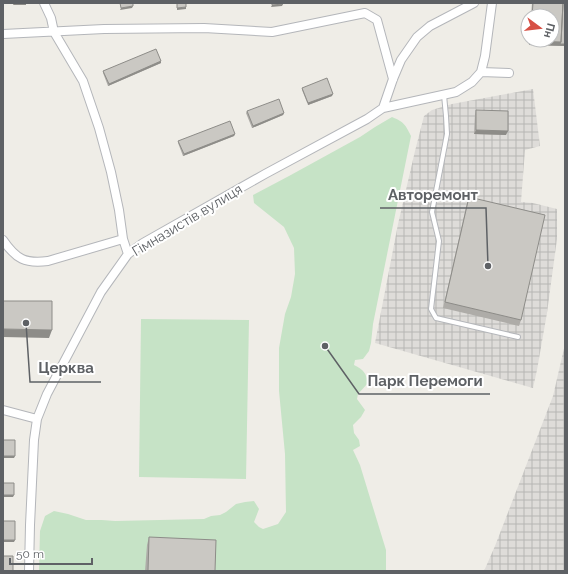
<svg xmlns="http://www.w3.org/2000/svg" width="568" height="574" viewBox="0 0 568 574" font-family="Raleway,sans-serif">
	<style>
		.industrial { fill: url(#industrial-grid) }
		.green { fill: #c6e3c6 }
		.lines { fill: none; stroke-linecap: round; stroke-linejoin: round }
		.lane-casing { stroke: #b4b6ba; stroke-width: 6 }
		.street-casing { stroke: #b4b6ba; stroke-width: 10 }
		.lane { stroke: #fff; stroke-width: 4 }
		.street { stroke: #fff; stroke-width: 8 }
		.wall { fill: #aeaca8 }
		.shaded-wall { fill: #8d8c88 }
		.building { fill: #cac8c3; stroke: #8d8c88 }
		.labels { text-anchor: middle; stroke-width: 4; stroke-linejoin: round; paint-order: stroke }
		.street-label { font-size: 14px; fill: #5e6165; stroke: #fff }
		.leader { fill: none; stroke: #5e6165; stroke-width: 1.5 }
		.callout-dot { fill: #5e6165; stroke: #fff; stroke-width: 1.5 }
		.callout-label { font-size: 15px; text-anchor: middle; font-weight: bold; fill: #5e6165; stroke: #fff; stroke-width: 4; stroke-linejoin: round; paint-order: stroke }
	</style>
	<defs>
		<pattern id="industrial-grid" width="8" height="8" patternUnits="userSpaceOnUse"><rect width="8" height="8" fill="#dedcd9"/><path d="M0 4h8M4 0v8" fill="none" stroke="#b7b6b4"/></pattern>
	</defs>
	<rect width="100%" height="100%" fill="#efede7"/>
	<path class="industrial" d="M 533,89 L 540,146 L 525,150 L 521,202 L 533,203 L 557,209 L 557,239 L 547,313 L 537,370 L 533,388 L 375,343 L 398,224 L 415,151 L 424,116 L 432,110 L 452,104 Z
		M 565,344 L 565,571 L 484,571 L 495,546 L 553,396 Z"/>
	<path class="green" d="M 392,117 C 404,122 405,124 411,136 L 373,324 L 371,343 L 369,351 L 363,359 L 355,360 L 354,365 C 364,370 366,373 368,383 L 358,394 L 357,399 L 365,410 L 361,417 L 353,425 L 354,433 L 359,440 L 360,446 L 353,450 L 360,465 L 386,550 L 386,571 L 39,571 L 40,531 L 45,516 L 54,511 L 68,514 L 86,520 L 102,520 L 115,521 L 204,519 L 211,516 L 220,515 L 226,512 L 236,504 L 245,502 L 254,501 L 259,509 L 254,522 L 259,527 L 263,529 L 278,524 L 286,512 L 285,454 L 279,391 L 279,348 L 285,314 L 291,297 L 295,274 L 294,248 L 284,227 L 254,203 L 253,195 L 289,176 L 360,137 L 375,127 Z
		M 141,319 L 249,320 L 246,479 L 139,477 Z"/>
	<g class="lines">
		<g class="lane-casing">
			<path id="lane" d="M 444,95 L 446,116 L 447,134 L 432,212 L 439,241 L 431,309 L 436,318 L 518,337"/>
		</g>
		<g class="street-casing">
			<path id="street" d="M 44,3 L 51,18 L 54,32 L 83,81 L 99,128 L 111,172 L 119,210 L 123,239 L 128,254
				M 492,3 L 485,56 L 481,72 L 509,73
				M 3,34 L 104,29 L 204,28 L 272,32 L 365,13 L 377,20 L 393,79
				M 383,108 L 456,92 L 472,82 L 481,72
				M 3,240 C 16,259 25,264 48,261 L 123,239
				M 3,410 L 37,419
				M 29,571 L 30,525 L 34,440 L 37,419 L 47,394 L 101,292 L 128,254 L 143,243 L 265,174 L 367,119 L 383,108 L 393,79 L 401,60 L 417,37 L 430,26 L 474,3"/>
		</g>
		<use href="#lane" class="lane"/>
		<use href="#street" class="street"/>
	</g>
	<path class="wall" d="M 532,3 L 565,3 L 565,46 L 529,45 L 530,40 L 552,40 L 552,16 L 531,16 Z
		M 161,61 L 161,63 L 108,86 L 103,73 L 103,71 Z
		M 302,88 L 332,96 L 308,105 L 302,90 Z
		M 476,110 L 506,135 L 474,134 L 475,114 Z
		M 247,111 L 284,113 L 283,115 L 252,128 L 246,113 Z
		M 235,134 L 234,136 L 183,156 L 178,143 L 178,141 Z
		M 469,197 L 521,320 L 519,326 L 443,308 L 467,203 Z
		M 149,537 L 215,571 L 145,571 L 147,545 Z"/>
	<path class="shaded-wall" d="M 14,3 L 26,3 L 26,5 L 13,5 Z
		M 283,4 L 282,6 L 271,7 L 272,5 Z
		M 133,6 L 132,8 L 120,10 L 121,8 Z
		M 186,7 L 186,9 L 177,10 L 177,8 Z
		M 531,41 L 561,42 L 565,44 L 565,46 L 529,45 Z
		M 161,61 L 161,63 L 108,86 L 109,84 Z
		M 333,94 L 332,96 L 308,105 L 308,103 Z
		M 284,113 L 283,115 L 252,128 L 253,126 Z
		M 476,130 L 508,131 L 506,135 L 474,134 Z
		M 235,134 L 234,136 L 183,156 L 184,154 Z
		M 3,329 L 52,330 L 49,338 L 3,337 Z
		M 3,456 L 15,456 L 14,458 L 3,458 Z
		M 3,495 L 14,495 L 13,497 L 3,497 Z
		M 3,540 L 15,540 L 14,542 L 3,542 Z"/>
	<path class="building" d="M 120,3 L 133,3 L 133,6 L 121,8 Z
		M 177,3 L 186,3 L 186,7 L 177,8 Z
		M 272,3 L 283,3 L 283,4 L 272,5 Z
		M 533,3 L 563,3 L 561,42 L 531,41 L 531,40 L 552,40 L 552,16 L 532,16 Z
		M 563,3 L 565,3 L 565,44 L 560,44 L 561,42 Z
		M 156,49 L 161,61 L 109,84 L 103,71 Z
		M 327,78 L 333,94 L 308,103 L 302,88 Z
		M 279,99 L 284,113 L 253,126 L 247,111 Z
		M 476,110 L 508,111 L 508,131 L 476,130 Z
		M 230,121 L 235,134 L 184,154 L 178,141 Z
		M 469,197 L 545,215 L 521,320 L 445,302 Z
		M 3,301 L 52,301 L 52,330 L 3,329 Z
		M 3,440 L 15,440 L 15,456 L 3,456 Z
		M 3,483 L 14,483 L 14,495 L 3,495 Z
		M 3,521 L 15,521 L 15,540 L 3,540 Z
		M 149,537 L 216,540 L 215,571 L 148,571 Z
		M 3,556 L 13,556 L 13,571 L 3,571 Z"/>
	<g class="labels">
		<g class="street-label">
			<text transform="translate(187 220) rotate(-31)" y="5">Гімназистів вулиця</text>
		</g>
	</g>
	<path class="leader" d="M488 266L486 208H380M26 323L30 382H101M325 346L359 394H490"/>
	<g class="callout-dot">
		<circle cx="488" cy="266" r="4"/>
		<circle cx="26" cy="323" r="4"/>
		<circle cx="325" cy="346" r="4"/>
	</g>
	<g class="callout-label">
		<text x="433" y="200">Авторемонт</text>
		<text x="66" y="373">Церква</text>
		<text x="425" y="386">Парк Перемоги</text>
	</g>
	<rect width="568" height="574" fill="none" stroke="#5e6165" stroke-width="8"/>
	<g transform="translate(540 28) rotate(105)"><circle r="19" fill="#ffffff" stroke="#bfc0c1"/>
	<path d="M0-3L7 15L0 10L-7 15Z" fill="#d75045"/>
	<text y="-6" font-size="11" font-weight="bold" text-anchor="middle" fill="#5e6165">Пн</text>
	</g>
	<path d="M10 558v6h82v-6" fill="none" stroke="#5e6165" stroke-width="2"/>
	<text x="16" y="558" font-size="12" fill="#5e6165" stroke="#ffffff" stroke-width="3" paint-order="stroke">50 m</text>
</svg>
